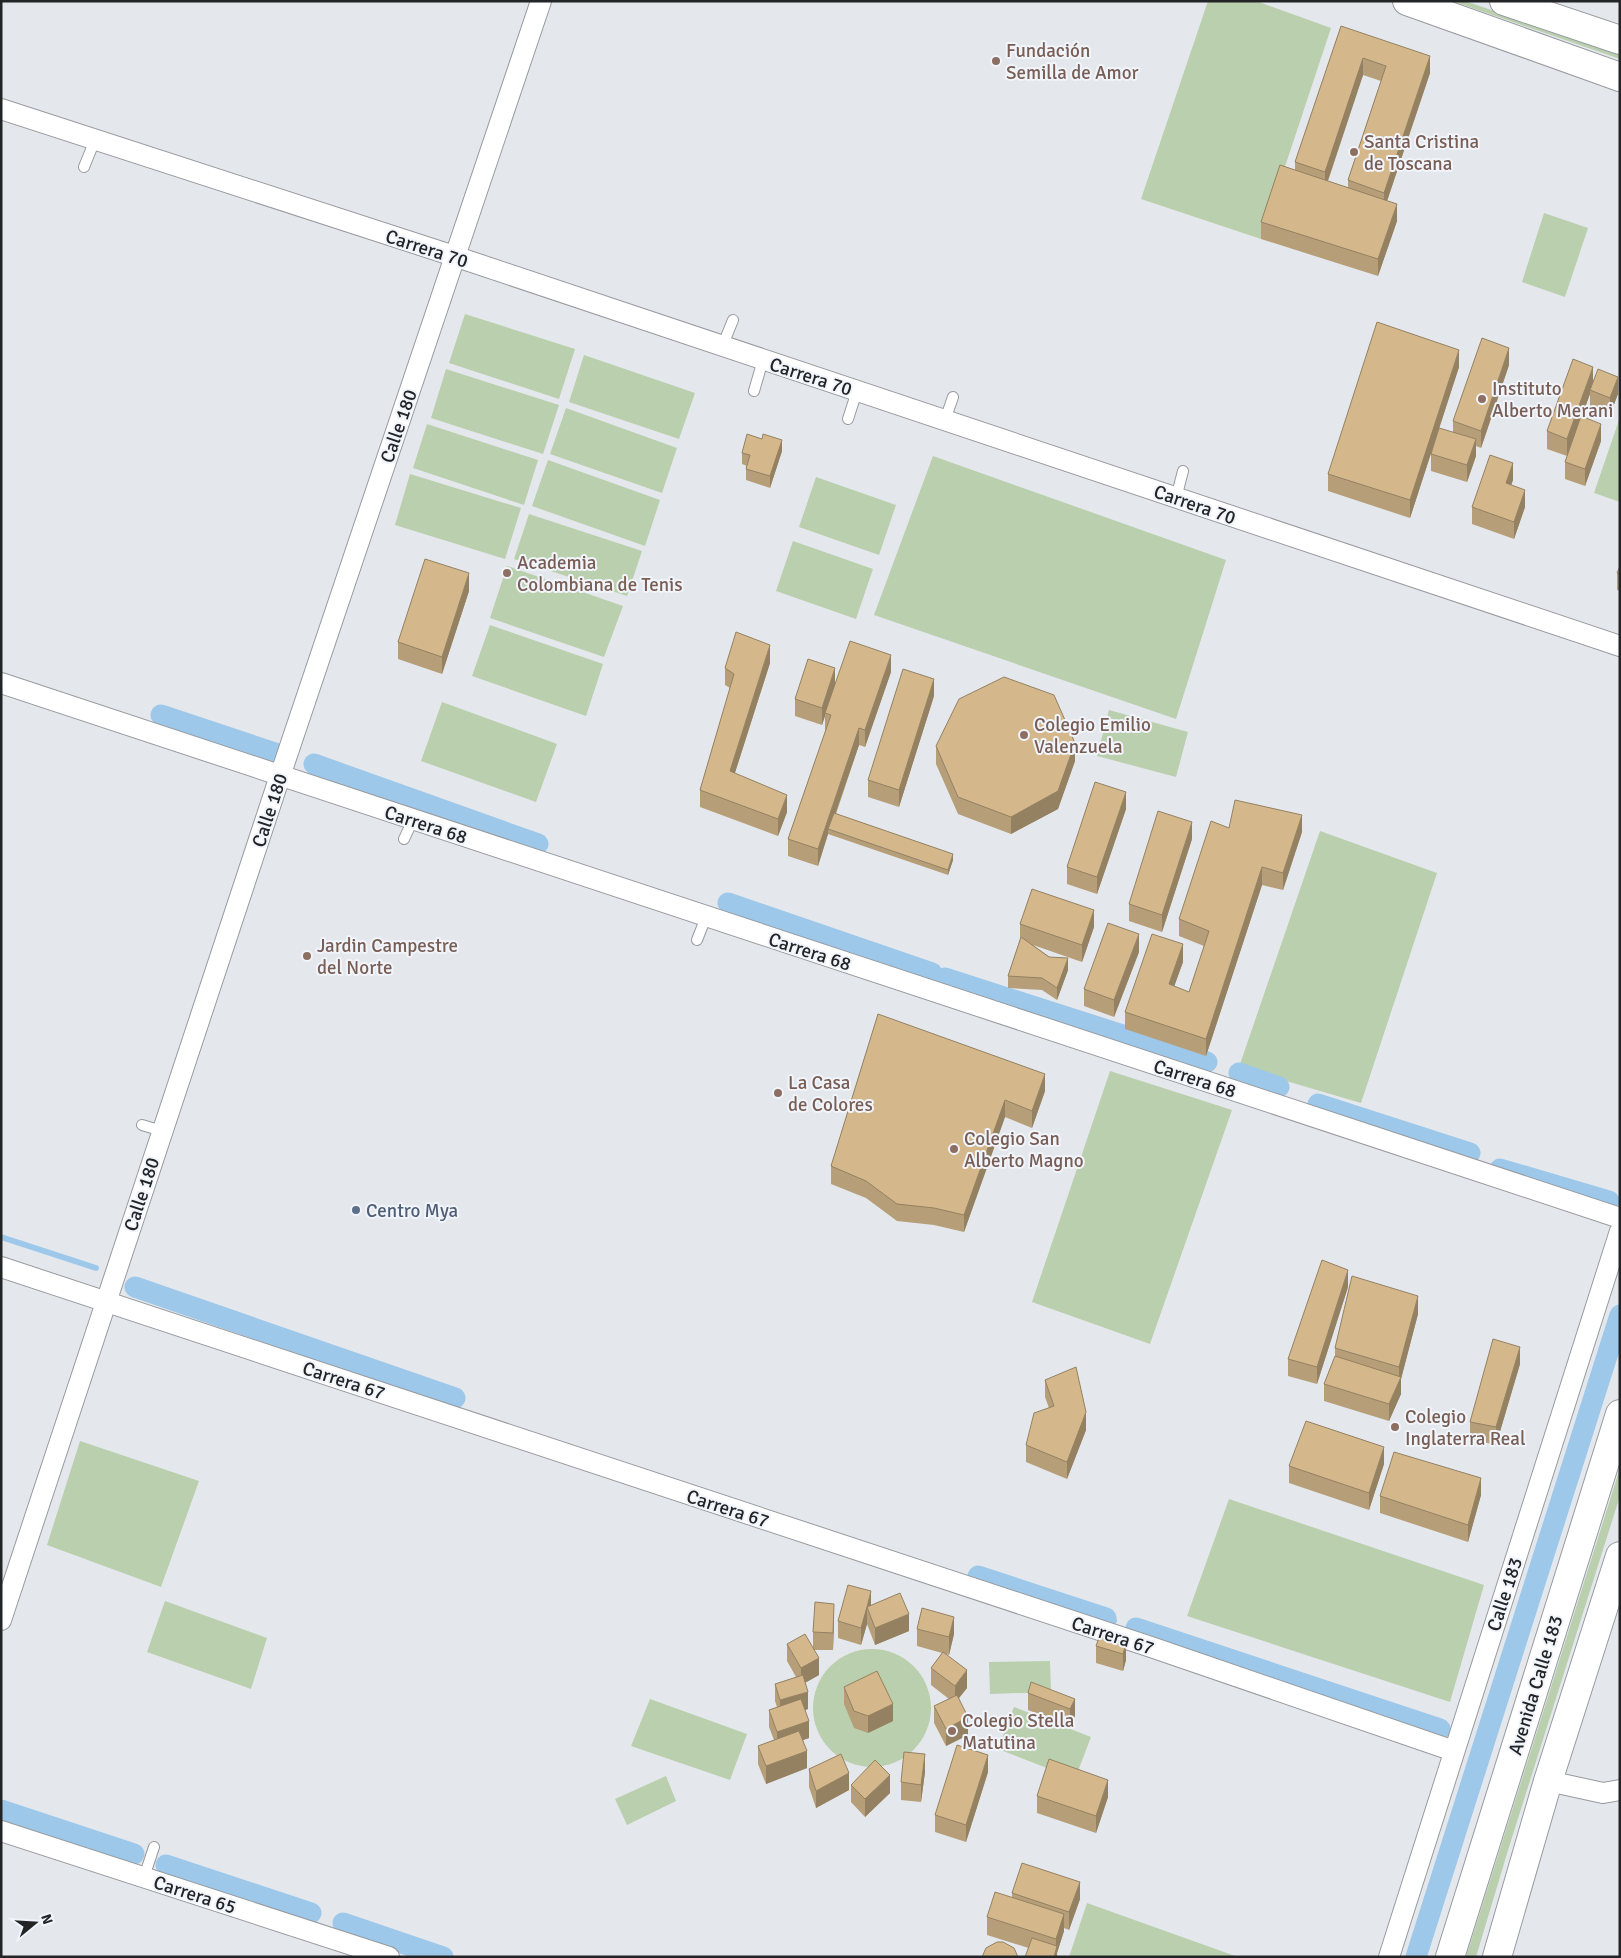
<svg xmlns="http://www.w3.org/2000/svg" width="1621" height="1958" viewBox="0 0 1621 1958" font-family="Signika,sans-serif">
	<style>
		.green { fill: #bacfad }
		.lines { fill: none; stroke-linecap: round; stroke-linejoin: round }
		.stream { stroke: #9dc8ea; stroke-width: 6 }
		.canal { stroke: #9dc8ea; stroke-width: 21 }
		.service-casing { stroke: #979ba0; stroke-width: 12 }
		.minor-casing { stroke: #979ba0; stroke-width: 22 }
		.primary-casing { stroke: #979ba0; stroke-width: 30 }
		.trunk-casing { stroke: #979ba0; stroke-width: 30 }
		.service { stroke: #fff; stroke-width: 10 }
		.minor { stroke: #fff; stroke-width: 20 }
		.primary { stroke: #fff; stroke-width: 28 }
		.trunk { stroke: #fff; stroke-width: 28 }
		.wall { fill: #b69e78; fill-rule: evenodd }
		.shaded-wall { fill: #948162 }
		.building { fill: #d4b88c; stroke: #948162 }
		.education-dot { fill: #8d6e63; stroke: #f1f5fb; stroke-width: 2 }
		.service-dot { fill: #5c6f8a; stroke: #f1f5fb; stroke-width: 2 }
		.labels { text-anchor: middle; stroke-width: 4; stroke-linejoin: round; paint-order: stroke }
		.education-label { font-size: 19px; fill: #785e54; stroke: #f1f5fb; text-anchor: start }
		.street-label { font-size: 19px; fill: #222426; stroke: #f1f5fb }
		.service-label { font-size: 19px; fill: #4e5e75; stroke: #f1f5fb; text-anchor: start }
	</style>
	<rect width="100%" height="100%" fill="#e4e8ed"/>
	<path class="green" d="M 1208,1 L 1256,1 L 1331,28 L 1261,239 L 1141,199 Z
		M 1452,1 L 1465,1 L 1620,54 L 1620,59 Z
		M 1544,213 L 1588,228 L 1565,297 L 1522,282 Z
		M 465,314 L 575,349 L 559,399 L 449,363 Z
		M 584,355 L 695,393 L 679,439 L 569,402 Z
		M 446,369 L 559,405 L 543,454 L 431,418 Z
		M 566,408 L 677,448 L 662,493 L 550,454 Z
		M 1620,417 L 1620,502 L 1594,493 Z
		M 427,424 L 538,460 L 524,505 L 413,468 Z
		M 933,456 L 1226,560 L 1176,719 L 874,615 Z
		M 548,460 L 660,500 L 645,546 L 532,506 Z
		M 410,474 L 521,508 L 505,559 L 395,525 Z
		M 816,477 L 896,505 L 879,555 L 799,527 Z
		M 529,514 L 642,551 L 627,596 L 514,559 Z
		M 793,541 L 873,569 L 856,619 L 776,591 Z
		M 507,566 L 623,606 L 604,657 L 490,618 Z
		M 490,625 L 603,664 L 586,716 L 472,676 Z
		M 442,702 L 557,744 L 536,802 L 421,761 Z
		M 1109,710 L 1188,732 L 1176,777 L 1097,756 Z
		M 1320,831 L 1437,873 L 1361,1103 L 1239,1067 Z
		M 1110,1071 L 1232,1110 L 1150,1344 L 1032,1302 Z
		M 80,1441 L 199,1481 L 161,1587 L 47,1545 Z
		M 1620,1468 L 1620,1496 L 1509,1847 L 1476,1957 L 1466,1957 Z
		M 1229,1499 L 1484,1585 L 1450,1702 L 1187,1616 Z
		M 165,1601 L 267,1638 L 251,1689 L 147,1652 Z
		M813 1708a59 59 0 1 1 118 0a59 59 0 1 1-118 0Z
		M 1050,1661 L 1051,1692 L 990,1694 L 989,1662 Z
		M 650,1699 L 747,1734 L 730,1780 L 631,1746 Z
		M 1014,1707 L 1091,1737 L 1075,1779 L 998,1749 Z
		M 666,1776 L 676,1801 L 627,1825 L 615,1799 Z
		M 1087,1903 L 1238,1957 L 1069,1957 Z"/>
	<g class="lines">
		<path class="stream" d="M 1,1237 L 96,1268
			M 1106,1618 L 1114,1621"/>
		<path class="canal" d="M 161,715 L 275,753
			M 314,764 L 538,844
			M 728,903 L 932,973
			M 945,978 L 1207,1062
			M 1239,1073 L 1279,1087
			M 1318,1104 L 1470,1153
			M 1500,1169 L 1609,1201
			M 135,1287 L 455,1398
			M 978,1576 L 1106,1618
			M 1136,1628 L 1440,1729
			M 1,1810 L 134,1854
			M 166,1865 L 311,1913
			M 343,1923 L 443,1957
			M 1416,1957 L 1620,1315"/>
		<g class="service-casing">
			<path id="service" d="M 84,167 L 95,140
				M 722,347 L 733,320
				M 754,391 L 763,360
				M 848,419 L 857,391
				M 945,420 L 953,397
				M 1176,498 L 1183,471
				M 404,839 L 413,820
				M 697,940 L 706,917
				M 142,1125 L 162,1131
				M 144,1877 L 154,1847"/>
		</g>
		<g class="minor-casing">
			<path id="minor" d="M 1,109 L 454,256 L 1620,646
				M 1,683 L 1620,1218
				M 1,1267 L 1151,1647 L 1454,1751
				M 1,1620 L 280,776 L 541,1
				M 1548,1781 L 1603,1793 L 1620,1790
				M 1,1831 L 389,1957
				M 1389,1957 L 1620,1231"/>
		</g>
		<g class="primary-casing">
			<path id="primary" d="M 1450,1957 L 1620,1414
				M 1497,1957 L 1548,1781 L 1620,1556"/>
		</g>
		<g class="trunk-casing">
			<path id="trunk" d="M 1407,1 L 1620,77
				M 1504,1 L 1620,40"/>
		</g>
		<use href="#service" class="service"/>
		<use href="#minor" class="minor"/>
		<use href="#primary" class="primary"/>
		<use href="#trunk" class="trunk"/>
	</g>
	<path class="wall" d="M 1341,26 L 1430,73 L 1387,201 L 1397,221 L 1378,276 L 1261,239 L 1261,222 L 1295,170 L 1295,162 ZM 1363,75 L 1381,81 L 1348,180 L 1348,188 L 1328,181 Z
		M 1509,365 L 1481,448 L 1476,446 L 1476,456 L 1467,482 L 1431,471 L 1431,454 L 1453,432 L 1453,421 Z
		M 1459,367 L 1410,518 L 1328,491 L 1328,474 Z
		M 1593,381 L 1618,394 L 1610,415 L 1590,407 L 1590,394 L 1582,416 L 1601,441 L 1585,486 L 1565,479 L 1565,462 L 1567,456 L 1547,449 L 1547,431 Z
		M 782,451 L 770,488 L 746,480 L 746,469 L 747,466 L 742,464 L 742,453 Z
		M 1513,480 L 1511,485 L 1525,507 L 1514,539 L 1472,524 L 1472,507 Z
		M 1620,566 L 1620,591 L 1617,590 L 1617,573 Z
		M 469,591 L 442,674 L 398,659 L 398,642 Z
		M 770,663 L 735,773 L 787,812 L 778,836 L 700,807 L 700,790 L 730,688 L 725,685 L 725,668 Z
		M 891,672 L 865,747 L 859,745 L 836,814 L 953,860 L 948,875 L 828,834 L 818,866 L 788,856 L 788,839 L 826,730 L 825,730 L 825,716 L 822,725 L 795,716 L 795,699 L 835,684 Z
		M 934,696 L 899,807 L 868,797 L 868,780 Z
		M 936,746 L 1075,761 L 1058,809 L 1011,834 L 958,814 L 936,764 Z
		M 1126,809 L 1097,894 L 1067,884 L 1067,867 Z
		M 1229,828 L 1302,832 L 1283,890 L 1262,885 L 1206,1056 L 1125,1029 L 1125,1012 L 1183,962 L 1174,986 L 1189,992 L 1204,946 L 1179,936 L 1179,919 Z
		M 1192,839 L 1162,932 L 1129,921 L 1129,904 Z
		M 1020,924 L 1094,927 L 1082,962 L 1033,945 L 1068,970 L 1057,1000 L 1042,990 L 1008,988 L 1008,976 L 1020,940 Z
		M 1139,952 L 1114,1017 L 1084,1006 L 1084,989 Z
		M 878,1014 L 1045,1091 L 1032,1128 L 1005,1117 L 964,1232 L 934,1225 L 897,1221 L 866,1198 L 831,1184 L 831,1166 Z
		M 1348,1287 L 1317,1384 L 1288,1376 L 1288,1359 Z
		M 1418,1314 L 1401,1379 L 1401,1394 L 1389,1421 L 1324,1401 L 1324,1384 L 1335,1356 L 1335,1348 Z
		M 1520,1364 L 1496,1445 L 1470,1439 L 1470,1422 Z
		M 1045,1380 L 1086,1430 L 1067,1479 L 1026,1462 L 1026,1445 L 1049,1408 L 1045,1397 Z
		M 1384,1464 L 1369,1510 L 1289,1483 L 1289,1466 Z
		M 1481,1495 L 1468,1542 L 1380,1513 L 1380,1496 Z
		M 871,1605 L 909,1631 L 875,1645 L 867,1624 L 861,1645 L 838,1638 L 838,1621 Z
		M 834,1621 L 833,1650 L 814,1650 L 819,1675 L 805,1683 L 808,1709 L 805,1710 L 809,1738 L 803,1740 L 807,1768 L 766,1784 L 758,1764 L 758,1746 L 774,1740 L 769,1727 L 769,1710 L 777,1707 L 775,1701 L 775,1684 L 796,1677 L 787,1661 L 787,1644 L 813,1647 L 813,1632 Z
		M 917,1629 L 954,1634 L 949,1655 L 943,1653 L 967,1688 L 959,1698 L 968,1735 L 946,1746 L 934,1723 L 934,1706 L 949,1699 L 931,1685 L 931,1668 L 942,1653 L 917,1646 Z
		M 1126,1643 L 1126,1660 L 1123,1671 L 1096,1663 L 1096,1646 Z
		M 844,1687 L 893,1721 L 868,1733 L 854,1728 L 844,1704 Z
		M 1028,1693 L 1075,1699 L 1075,1716 L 1070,1726 L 1028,1710 Z
		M 809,1769 L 849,1790 L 816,1808 L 809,1787 Z
		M 925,1772 L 921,1802 L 901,1800 L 901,1782 Z
		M 988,1772 L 966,1842 L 935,1832 L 935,1815 Z
		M 851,1785 L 890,1793 L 865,1817 L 851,1802 Z
		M 1037,1796 L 1108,1797 L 1096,1833 L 1037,1813 Z
		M 1012,1893 L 1080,1899 L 1069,1930 L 1064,1928 L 1064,1931 L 1057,1953 L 1057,1957 L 987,1935 L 987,1917 L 1012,1897 Z"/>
	<path class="shaded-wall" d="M 1430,56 L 1430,73 L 1384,210 L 1384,193 Z
		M 1363,58 L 1363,75 L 1325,189 L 1325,172 Z
		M 1397,204 L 1397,221 L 1378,276 L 1378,259 Z
		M 1509,348 L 1509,365 L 1481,448 L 1481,431 Z
		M 1459,350 L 1459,367 L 1410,518 L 1410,500 Z
		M 1593,367 L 1593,384 L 1590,390 L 1590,394 L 1567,456 L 1567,439 Z
		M 1618,377 L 1618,394 L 1610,415 L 1610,398 Z
		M 1601,424 L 1601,441 L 1585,486 L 1585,469 Z
		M 1476,439 L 1476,456 L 1467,482 L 1467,465 Z
		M 782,440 L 782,451 L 770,488 L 770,476 Z
		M 1513,463 L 1513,480 L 1506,500 L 1506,483 Z
		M 1525,490 L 1525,507 L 1514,539 L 1514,522 Z
		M 469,573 L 469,591 L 442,674 L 442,657 Z
		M 770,645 L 770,663 L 730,788 L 730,771 Z
		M 891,655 L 891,672 L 865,747 L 865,730 Z
		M 835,668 L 835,685 L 825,713 L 825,716 L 822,725 L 822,708 Z
		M 934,679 L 934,696 L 899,807 L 899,790 Z
		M 859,728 L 859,745 L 830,829 L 828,829 L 828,834 L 818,866 L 818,849 Z
		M 1075,743 L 1075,761 L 1058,809 L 1011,834 L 1011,817 Z
		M 1126,792 L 1126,809 L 1097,894 L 1097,877 Z
		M 787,795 L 787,812 L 778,836 L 778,819 Z
		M 1302,815 L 1302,832 L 1283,890 L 1283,873 Z
		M 1192,822 L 1192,839 L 1162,932 L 1162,915 Z
		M 953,854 L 953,860 L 948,875 L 948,870 Z
		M 1262,867 L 1262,885 L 1206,1056 L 1206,1039 Z
		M 1094,910 L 1094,927 L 1082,962 L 1082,945 Z
		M 1139,934 L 1139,952 L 1114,1017 L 1114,1000 Z
		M 1183,944 L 1183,962 L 1169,1001 L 1169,984 Z
		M 1068,958 L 1068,970 L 1057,1000 L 1057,988 Z
		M 1045,1074 L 1045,1091 L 1032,1128 L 1032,1111 Z
		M 1005,1100 L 1005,1117 L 964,1232 L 964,1215 Z
		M 1348,1270 L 1348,1287 L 1317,1384 L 1317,1367 Z
		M 1418,1296 L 1418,1314 L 1401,1379 L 1401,1394 L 1389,1421 L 1389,1404 L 1399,1380 L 1399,1367 Z
		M 1520,1347 L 1520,1364 L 1496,1445 L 1496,1427 Z
		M 1086,1412 L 1086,1430 L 1067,1479 L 1067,1462 Z
		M 1384,1447 L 1384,1464 L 1369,1510 L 1369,1493 Z
		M 1481,1478 L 1481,1495 L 1468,1542 L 1468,1525 Z
		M 871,1591 L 871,1608 L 867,1607 Z
		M 834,1604 L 834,1621 L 833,1650 L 833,1633 Z
		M 867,1607 L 867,1624 L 861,1645 L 861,1628 Z
		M 909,1614 L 909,1631 L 875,1645 L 875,1628 Z
		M 954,1617 L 954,1634 L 949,1655 L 949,1637 Z
		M 1126,1643 L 1126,1660 L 1123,1671 L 1123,1654 Z
		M 819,1658 L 819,1675 L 801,1685 L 801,1668 Z
		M 967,1670 L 967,1688 L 955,1703 L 955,1686 Z
		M 808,1692 L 808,1709 L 780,1718 L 780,1700 Z
		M 1075,1699 L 1075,1716 L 1070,1726 L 1070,1709 Z
		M 893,1704 L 893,1721 L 868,1733 L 868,1716 Z
		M 968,1717 L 968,1735 L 946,1746 L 946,1729 Z
		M 809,1721 L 809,1738 L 777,1749 L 777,1732 Z
		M 807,1751 L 807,1768 L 766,1784 L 766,1766 Z
		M 925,1754 L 925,1772 L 921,1802 L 921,1785 Z
		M 988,1755 L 988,1772 L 966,1842 L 966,1825 Z
		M 849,1773 L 849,1790 L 816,1808 L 816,1791 Z
		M 890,1775 L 890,1793 L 865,1817 L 865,1799 Z
		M 1108,1780 L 1108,1797 L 1096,1833 L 1096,1816 Z
		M 1080,1882 L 1080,1899 L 1069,1930 L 1069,1912 Z
		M 1064,1914 L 1064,1931 L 1057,1953 L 1057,1957 L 1054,1957 L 1056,1950 L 1056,1939 Z"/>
	<path class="building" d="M 1341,26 L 1430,56 L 1384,193 L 1348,180 L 1386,66 L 1363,58 L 1325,172 L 1295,162 Z
		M 1280,165 L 1397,204 L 1378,259 L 1261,222 Z
		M 1377,322 L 1459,350 L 1410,500 L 1328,474 Z
		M 1482,338 L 1509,348 L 1481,431 L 1453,421 Z
		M 1573,359 L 1593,367 L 1567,439 L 1547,431 Z
		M 1598,369 L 1618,377 L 1610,398 L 1590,390 Z
		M 1581,416 L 1601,424 L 1585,469 L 1565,462 Z
		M 1439,428 L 1476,439 L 1467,465 L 1431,454 Z
		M 747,434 L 762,439 L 763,434 L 782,440 L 770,476 L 746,469 L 750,455 L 742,453 Z
		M 1490,455 L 1513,463 L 1506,483 L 1525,490 L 1514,522 L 1472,507 Z
		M 425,559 L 469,573 L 442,657 L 398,642 Z
		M 1620,566 L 1620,574 L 1617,573 Z
		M 736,632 L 770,645 L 730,771 L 787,795 L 778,819 L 700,790 L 734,674 L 725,668 Z
		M 850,641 L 891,655 L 865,730 L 859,728 L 818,849 L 788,839 L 831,715 L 825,713 Z
		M 808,659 L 835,668 L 822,708 L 795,699 Z
		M 903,669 L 934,679 L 899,790 L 868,780 Z
		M 1004,677 L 1054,695 L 1075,743 L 1058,791 L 1011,817 L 958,797 L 936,746 L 959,699 Z
		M 1095,782 L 1126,792 L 1097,877 L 1067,867 Z
		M 1235,800 L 1302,815 L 1283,873 L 1262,867 L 1206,1039 L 1125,1012 L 1152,934 L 1183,944 L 1169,984 L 1189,992 L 1209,931 L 1179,919 L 1211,821 L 1229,828 Z
		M 1158,811 L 1192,822 L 1162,915 L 1129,904 Z
		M 834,813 L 953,854 L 948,870 L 828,829 Z
		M 1032,889 L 1094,910 L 1082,945 L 1020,924 Z
		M 1108,923 L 1139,934 L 1114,1000 L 1084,989 Z
		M 1021,937 L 1049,957 L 1068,958 L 1057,988 L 1042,978 L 1008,976 Z
		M 878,1014 L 1045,1074 L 1032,1111 L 1005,1100 L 964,1215 L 934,1208 L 897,1204 L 866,1181 L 831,1166 Z
		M 1322,1260 L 1348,1270 L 1317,1367 L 1288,1359 Z
		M 1352,1276 L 1418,1296 L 1399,1367 L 1335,1348 Z
		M 1493,1339 L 1520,1347 L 1496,1427 L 1470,1422 Z
		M 1335,1356 L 1401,1377 L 1389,1404 L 1324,1384 Z
		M 1076,1367 L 1086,1412 L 1067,1462 L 1026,1445 L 1034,1413 L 1054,1406 L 1045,1380 Z
		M 1306,1421 L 1384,1447 L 1369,1493 L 1289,1466 Z
		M 1394,1452 L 1481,1478 L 1468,1525 L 1380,1496 Z
		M 848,1585 L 871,1591 L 867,1607 L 900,1593 L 909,1614 L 875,1628 L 867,1607 L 861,1628 L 838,1621 Z
		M 815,1602 L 834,1604 L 833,1633 L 813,1632 Z
		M 922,1608 L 954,1617 L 949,1637 L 917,1629 Z
		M 805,1634 L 819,1658 L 801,1668 L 787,1644 Z
		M 1100,1635 L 1126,1643 L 1123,1654 L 1096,1646 Z
		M 943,1652 L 967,1670 L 955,1686 L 931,1668 Z
		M 877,1671 L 893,1704 L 868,1716 L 854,1711 L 844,1687 Z
		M 803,1675 L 808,1692 L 780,1700 L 775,1684 Z
		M 1031,1682 L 1075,1699 L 1070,1709 L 1028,1693 Z
		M 957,1695 L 968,1717 L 946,1729 L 934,1706 Z
		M 801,1699 L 809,1721 L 777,1732 L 769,1710 Z
		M 799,1731 L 807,1751 L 766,1766 L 758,1746 Z
		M 957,1745 L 988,1755 L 966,1825 L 935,1815 Z
		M 904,1752 L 925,1754 L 921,1785 L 901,1782 Z
		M 841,1754 L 849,1773 L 816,1791 L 809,1769 Z
		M 1049,1759 L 1108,1780 L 1096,1816 L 1037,1796 Z
		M 875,1760 L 890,1775 L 865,1799 L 851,1785 Z
		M 1022,1863 L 1080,1882 L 1069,1912 L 1012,1893 Z
		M 995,1892 L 1064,1914 L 1056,1939 L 987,1917 Z
		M 1032,1938 L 1057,1946 L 1054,1957 L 1025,1957 Z
		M 997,1942 L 1003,1942 L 1014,1948 L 1018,1957 L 982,1957 L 986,1948 Z"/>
	<g class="education-dot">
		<circle cx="996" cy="61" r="5"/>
		<circle cx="1354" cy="152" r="5"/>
		<circle cx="1482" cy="399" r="5"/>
		<circle cx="507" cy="573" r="5"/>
		<circle cx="1024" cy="735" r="5"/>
		<circle cx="307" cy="956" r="5"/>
		<circle cx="778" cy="1093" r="5"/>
		<circle cx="954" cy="1149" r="5"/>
		<circle cx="1395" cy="1427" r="5"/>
		<circle cx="952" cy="1731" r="5"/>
	</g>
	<circle class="service-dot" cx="356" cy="1210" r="5"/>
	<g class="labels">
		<g class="education-label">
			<text x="1006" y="57">Fundación<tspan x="1006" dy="22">Semilla de Amor</tspan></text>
			<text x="1364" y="148">Santa Cristina<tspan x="1364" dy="22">de Toscana</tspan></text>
			<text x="1492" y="395">Instituto<tspan x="1492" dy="22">Alberto Merani</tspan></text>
			<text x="517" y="569">Academia<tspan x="517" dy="22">Colombiana de Tenis</tspan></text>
			<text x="1034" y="731">Colegio Emilio<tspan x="1034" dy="22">Valenzuela</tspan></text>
			<text x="317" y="952">Jardin Campestre<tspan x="317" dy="22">del Norte</tspan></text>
			<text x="788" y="1089">La Casa<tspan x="788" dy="22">de Colores</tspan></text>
			<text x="964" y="1145">Colegio San<tspan x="964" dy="22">Alberto Magno</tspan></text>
			<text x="1405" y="1423">Colegio<tspan x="1405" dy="22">Inglaterra Real</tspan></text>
			<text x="962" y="1727">Colegio Stella<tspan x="962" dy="22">Matutina</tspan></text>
		</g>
		<g class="street-label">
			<text transform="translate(427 248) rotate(18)" y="7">Carrera 70</text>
			<text transform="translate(811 376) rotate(18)" y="7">Carrera 70</text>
			<text transform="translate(398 426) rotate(-71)" y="7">Calle 180</text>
			<text transform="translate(1195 504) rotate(19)" y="7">Carrera 70</text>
			<text transform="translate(269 810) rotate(-72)" y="7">Calle 180</text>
			<text transform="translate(426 824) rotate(18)" y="7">Carrera 68</text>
			<text transform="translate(810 951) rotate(18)" y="7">Carrera 68</text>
			<text transform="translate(1195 1078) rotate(18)" y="7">Carrera 68</text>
			<text transform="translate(141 1194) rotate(-72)" y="7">Calle 180</text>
			<text transform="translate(344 1380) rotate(18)" y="7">Carrera 67</text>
			<text transform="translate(728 1508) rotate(18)" y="7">Carrera 67</text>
			<text transform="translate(1504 1594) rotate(-72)" y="7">Calle 183</text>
			<text transform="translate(1113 1635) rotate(18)" y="7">Carrera 67</text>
			<text transform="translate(1535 1685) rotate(-73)" y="7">Avenida Calle 183</text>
			<text transform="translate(195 1894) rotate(18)" y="7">Carrera 65</text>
		</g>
		<g class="service-label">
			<text x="366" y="1217">Centro Mya</text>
		</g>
	</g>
	<rect width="1621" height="1958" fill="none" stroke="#222426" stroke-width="5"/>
	<g transform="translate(35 1923) rotate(72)" stroke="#f1f5fb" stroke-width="4" paint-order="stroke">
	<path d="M0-4L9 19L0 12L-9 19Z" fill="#222426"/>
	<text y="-8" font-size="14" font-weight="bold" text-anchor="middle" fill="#222426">N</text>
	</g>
</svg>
